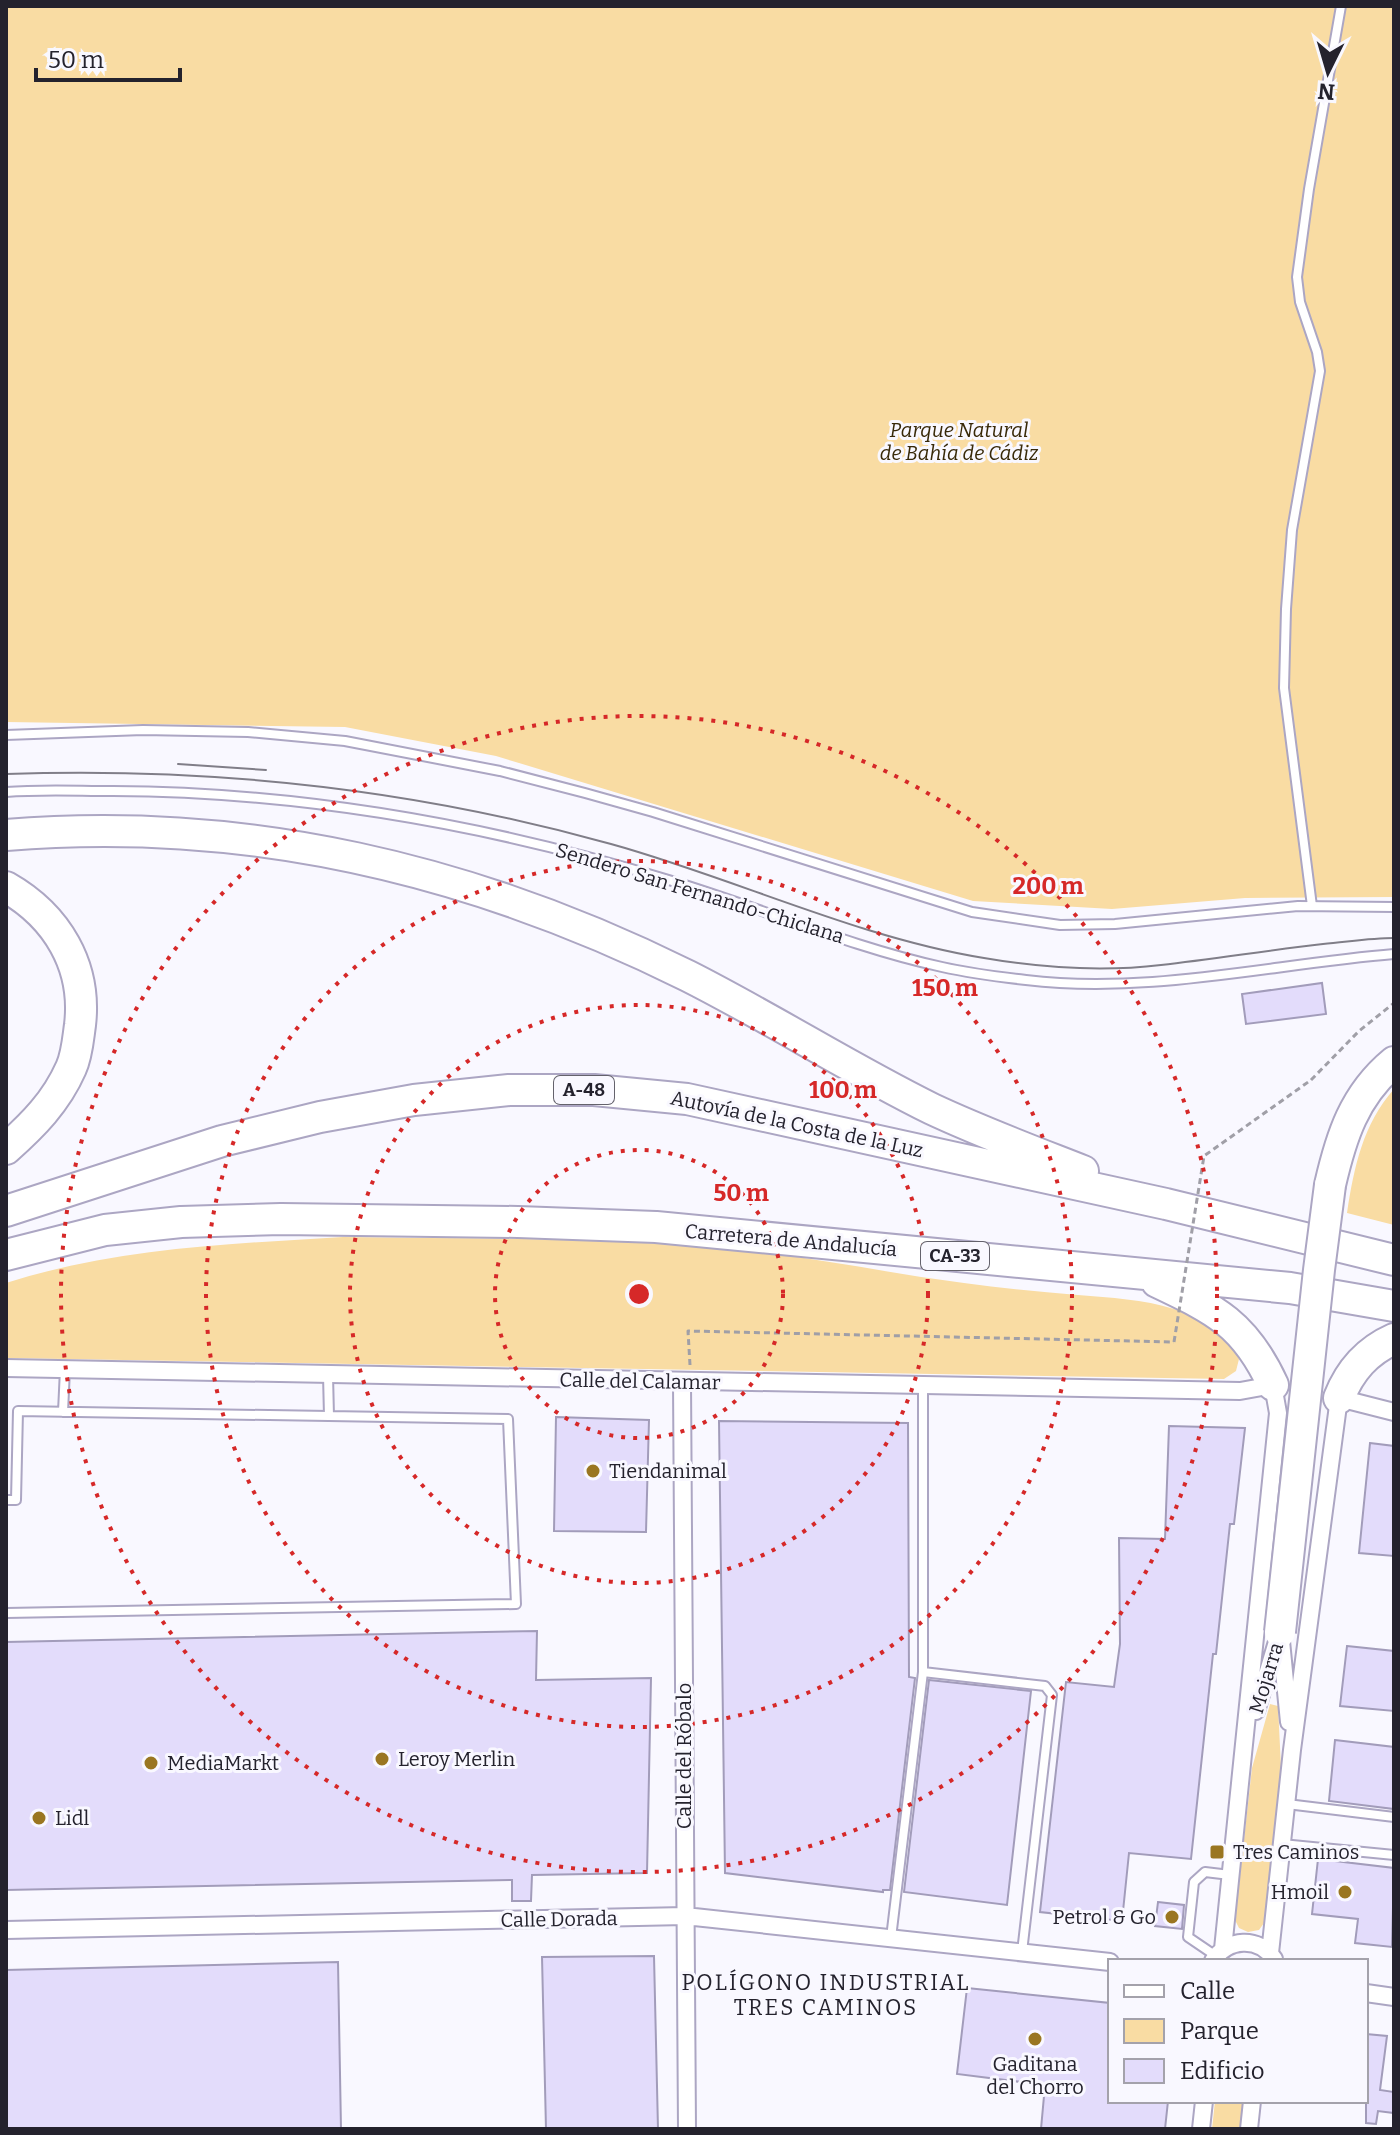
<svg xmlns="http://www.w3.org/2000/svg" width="1400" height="2135" viewBox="0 0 1400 2135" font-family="Bitter,serif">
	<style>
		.green { fill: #f9dca3 }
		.building { fill: #e3dcfb; stroke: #a29cba; stroke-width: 2 }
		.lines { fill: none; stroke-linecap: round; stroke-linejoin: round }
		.lane-casing { stroke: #aca6c3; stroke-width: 12 }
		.street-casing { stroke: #aca6c3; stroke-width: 20 }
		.highway-casing { stroke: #aca6c3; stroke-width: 34 }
		.path { stroke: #a09fa7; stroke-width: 3; stroke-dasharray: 6 4; stroke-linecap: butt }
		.lane { stroke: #fff; stroke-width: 8 }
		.street { stroke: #fff; stroke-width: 16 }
		.highway { stroke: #fff; stroke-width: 30 }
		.tram { stroke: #807e88; stroke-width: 2 }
		.highway-bridge-casing { stroke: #aca6c3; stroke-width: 34; stroke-linecap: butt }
		.path-bridge { stroke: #a09fa7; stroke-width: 3; stroke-dasharray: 6 4; stroke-linecap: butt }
		.highway-bridge { stroke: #fff; stroke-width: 30 }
		.ring { fill: none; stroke: #d62828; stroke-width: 4; stroke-dasharray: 4 8 }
		.poi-dot { fill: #9a7621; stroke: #f9f8ff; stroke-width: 3 }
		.labels { text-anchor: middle; stroke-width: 6; stroke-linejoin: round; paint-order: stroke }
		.shield { fill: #f9f8ff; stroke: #64626c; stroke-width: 2 }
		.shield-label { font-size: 18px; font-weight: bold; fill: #24222d }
		.park-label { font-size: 20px; font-style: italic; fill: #382908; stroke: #f9f8ff }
		.street-label { font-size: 20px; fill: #24222d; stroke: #f9f8ff }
		.poi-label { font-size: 20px; fill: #24222d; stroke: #f9f8ff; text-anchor: start }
		.neighbourhood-label { font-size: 22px; letter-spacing: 2px; fill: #24222d; stroke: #f9f8ff }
		.centre { fill: #d62828; stroke: #f9f8ff; stroke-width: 4 }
		.ring-label { font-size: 24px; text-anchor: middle; font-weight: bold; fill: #d62828; stroke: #f9f8ff; stroke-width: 6; stroke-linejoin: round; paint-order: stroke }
	</style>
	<rect width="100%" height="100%" fill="#f9f8ff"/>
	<path class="green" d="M 6,6 L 1394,6 L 1394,897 L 1245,898 L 1112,909 L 973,901 L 496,756 L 345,727 L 6,722 Z
		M 1394,1089 L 1394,1225 L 1347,1213 C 1354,1167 1363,1124 1394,1089 Z
		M 343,1237 C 472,1239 602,1237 730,1249 C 809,1256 886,1273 964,1283 C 1002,1288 1040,1292 1078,1295 C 1111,1298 1143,1299 1174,1309 C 1201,1318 1227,1332 1239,1359 L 1236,1371 L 1224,1379 L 6,1358 L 6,1283 C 116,1248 228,1244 343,1237 Z
		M 1270,1704 L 1278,1706 L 1281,1767 L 1264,1923 L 1259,1930 L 1248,1932 L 1239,1928 L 1235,1920 L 1252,1768 Z
		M 1215,2101 L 1243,2101 L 1240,2129 L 1212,2129 Z"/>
	<path class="building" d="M 1322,983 L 1326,1014 L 1246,1024 L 1242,994 Z
		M 556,1417 L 649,1420 L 646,1532 L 554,1531 Z
		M 719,1421 L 908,1423 L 909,1677 L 915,1678 L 890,1890 L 883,1890 L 883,1892 L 725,1873 Z
		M 1169,1426 L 1245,1428 L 1234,1524 L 1230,1524 L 1216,1654 L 1213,1654 L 1191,1859 L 1129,1853 L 1122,1921 L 1040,1912 L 1066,1682 L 1114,1687 L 1120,1644 L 1119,1538 L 1165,1539 Z
		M 1370,1443 L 1394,1446 L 1394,1556 L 1359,1553 Z
		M 537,1631 L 536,1680 L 651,1678 L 647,1873 L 532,1875 L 531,1901 L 512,1901 L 512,1880 L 6,1890 L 6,1642 Z
		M 1347,1646 L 1394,1651 L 1394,1711 L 1340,1706 Z
		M 929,1680 L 1031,1691 L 1007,1905 L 904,1892 Z
		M 1335,1740 L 1394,1747 L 1394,1809 L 1329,1801 Z
		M 1318,1859 L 1394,1868 L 1392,1947 L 1355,1943 L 1358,1919 L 1312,1914 Z
		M 1158,1902 L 1184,1905 L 1182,1929 L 1155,1926 Z
		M 654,1956 L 658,2129 L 546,2129 L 542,1957 Z
		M 338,1962 L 341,2129 L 6,2129 L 6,1970 Z
		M 967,1988 L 1110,2003 L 1110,2101 L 1168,2101 L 1165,2129 L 1041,2129 L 1045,2085 L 957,2074 Z
		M 1366,2034 L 1387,2036 L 1380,2090 L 1394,2092 L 1394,2113 L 1378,2111 L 1376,2124 L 1366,2123 Z"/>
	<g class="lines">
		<g class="lane-casing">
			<path id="lane" d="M 6,735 L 143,730 L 248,732 L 345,741 L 500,771 L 585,793 L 653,812 L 972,912 L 1060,925 L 1115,924 L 1298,906 L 1394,907
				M 6,792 C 41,789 77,791 113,791 C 302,792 490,825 672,881 C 762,908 850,947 942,967 C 969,973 999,977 1026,980 C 1149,995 1272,964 1394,954
				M 1312,906 L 1284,688 L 1286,609 L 1292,530 L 1320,371 L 1317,352 L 1300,302 L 1297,277 L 1309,189 L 1341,6
				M 328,1375 L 329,1416
				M 63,1412 L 65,1369
				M 6,1500 L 16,1500 L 18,1411 L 508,1419 L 516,1604 L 6,1613
				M 923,1672 L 1045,1686 L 1052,1695 L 1022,1952
				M 1287,1804 L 1394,1817
				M 1282,1844 L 1394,1855
				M 891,1938 L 923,1672 L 923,1386
				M 1216,1956 L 1188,1937 L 1194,1882 L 1205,1872 L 1230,1875"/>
		</g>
		<g class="street-casing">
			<path id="street" d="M 6,1368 L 1240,1391 L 1273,1385 L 1278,1413 L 1223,1949
				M 682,1382 L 687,2129
				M 1281,1641 L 1289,1722
				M 1256,1711 L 1280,1632
				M 6,1930 L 685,1916 L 1110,1962
				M 1270,1953 L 1292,1750 L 1339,1398 L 1394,1412
				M 1213,1961 C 1227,1938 1259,1936 1274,1959
				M 1366,1993 L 1394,1997
				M 1201,2129 L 1204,2101
				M 1249,2129 L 1252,2101"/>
		</g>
		<g class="highway-casing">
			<path id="highway" d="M 6,835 C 245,815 475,870 688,976 C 771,1018 849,1068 932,1109 C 981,1132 1032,1151 1083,1171
				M 6,887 C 57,916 87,966 80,1025 C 78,1039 77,1055 71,1068 C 56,1102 33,1125 6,1149
				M 1330,1185 C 1341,1137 1354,1095 1394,1062
				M 6,1211 L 222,1141 L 320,1117 L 414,1100 L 509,1090 L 594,1090 L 687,1099 L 1166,1204 L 1394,1260
				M 6,1255 L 105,1230 L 181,1222 L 281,1219 L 518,1222 L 656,1227 L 1290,1288 L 1394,1306
				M 1157,1282 C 1216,1310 1245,1324 1273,1385
				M 1339,1398 C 1350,1370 1367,1351 1394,1339"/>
		</g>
		<path class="path" d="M 1311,1080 L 1359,1031 L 1394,1003
			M 690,1365 L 688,1331 L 1174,1342"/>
		<use href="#lane" class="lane"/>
		<use href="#street" class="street"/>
		<use href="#highway" class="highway"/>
		<path class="tram" d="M 178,764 L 266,770
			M 6,774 C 209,767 415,789 611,844 C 734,878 859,938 984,958 C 1042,968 1103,972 1161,965 C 1215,959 1269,950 1323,944 C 1347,942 1370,938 1394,938"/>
		<g class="highway-bridge-casing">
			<path id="highway-bridge" d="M 1280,1632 L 1319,1270 L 1330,1185"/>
		</g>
		<path class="path-bridge" d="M 1174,1342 L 1204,1156 L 1311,1080"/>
		<use href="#highway-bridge" class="highway-bridge"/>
	</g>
	<g class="ring">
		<circle cx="639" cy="1294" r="144"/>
		<circle cx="639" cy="1294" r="289"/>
		<circle cx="639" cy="1294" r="433"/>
		<circle cx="639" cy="1294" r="578"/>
	</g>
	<g class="poi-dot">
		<circle cx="593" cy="1471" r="8"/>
		<circle cx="382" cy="1759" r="8"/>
		<circle cx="151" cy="1763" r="8"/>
		<circle cx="39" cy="1818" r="8"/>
		<rect x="1209" y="1844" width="16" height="16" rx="4"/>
		<circle cx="1345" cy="1892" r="8"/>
		<circle cx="1172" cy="1917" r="8"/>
		<circle cx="1035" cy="2039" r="8"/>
	</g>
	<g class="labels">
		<g class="shield">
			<rect x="554" y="1076" width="60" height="28" rx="6"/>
			<rect x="921" y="1242" width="68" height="28" rx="6"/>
		</g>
		<g class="shield-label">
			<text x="584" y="1096">A-48</text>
			<text x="955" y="1262">CA-33</text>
		</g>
		<g class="park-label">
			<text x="959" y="437">Parque Natural<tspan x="959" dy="23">de Bahía de Cádiz</tspan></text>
		</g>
		<g class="street-label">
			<text transform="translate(700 893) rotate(17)" y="7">Sendero San Fernando-Chiclana</text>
			<text transform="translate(797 1124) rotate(12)" y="7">Autovía de la Costa de la Luz</text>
			<text transform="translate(791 1240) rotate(5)" y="7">Carretera de Andalucía</text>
			<text transform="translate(640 1381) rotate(1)" y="7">Calle del Calamar</text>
			<text transform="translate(1266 1678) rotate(-73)" y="7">Mojarra</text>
			<text transform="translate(684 1756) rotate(-90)" y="7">Calle del Róbalo</text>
			<text transform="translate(559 1919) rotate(-1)" y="7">Calle Dorada</text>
		</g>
		<g class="poi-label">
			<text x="609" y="1478">Tiendanimal</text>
			<text x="398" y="1766">Leroy Merlin</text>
			<text x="167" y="1770">MediaMarkt</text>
			<text x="55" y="1825">Lidl</text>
			<text x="1233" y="1859">Tres Caminos</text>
			<text x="1329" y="1899" text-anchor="end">Hmoil</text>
			<text x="1156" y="1924" text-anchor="end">Petrol &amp; Go</text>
			<text x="1035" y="2071" text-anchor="middle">Gaditana<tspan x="1035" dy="23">del Chorro</tspan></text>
		</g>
		<g class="neighbourhood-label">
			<text x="826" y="1990">POLÍGONO INDUSTRIAL<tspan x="826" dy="25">TRES CAMINOS</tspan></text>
		</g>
	</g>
	<circle cx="639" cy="1294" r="12" class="centre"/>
	<g class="ring-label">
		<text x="1048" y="894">200 m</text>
		<text x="945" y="996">150 m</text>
		<text x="843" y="1098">100 m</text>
		<text x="741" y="1201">50 m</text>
	</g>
	<rect width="1400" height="2135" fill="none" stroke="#24222d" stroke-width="16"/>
	<rect x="1108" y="1959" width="260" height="144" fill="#f9f8ff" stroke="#a4a2ab" stroke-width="2"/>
	<rect x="1124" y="1985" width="40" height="12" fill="#ffffff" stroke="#a4a2ab" stroke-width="2"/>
	<text x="1180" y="1999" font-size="24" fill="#24222d">Calle</text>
	<rect x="1124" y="2019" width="40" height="24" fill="#f9dca3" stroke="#a4a2ab" stroke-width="2"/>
	<text x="1180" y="2039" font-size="24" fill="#24222d">Parque</text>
	<rect x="1124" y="2059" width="40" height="24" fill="#e3dcfb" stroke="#a4a2ab" stroke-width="2"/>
	<text x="1180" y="2079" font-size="24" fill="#24222d">Edificio</text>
	<g transform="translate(1328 72) rotate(185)" stroke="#f9f8ff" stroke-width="6" paint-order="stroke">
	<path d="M0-6L14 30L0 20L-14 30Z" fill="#24222d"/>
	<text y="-12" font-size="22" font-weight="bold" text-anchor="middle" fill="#24222d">N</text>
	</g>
	<path d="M36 68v12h144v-12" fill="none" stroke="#24222d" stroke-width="4"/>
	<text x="48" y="68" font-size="24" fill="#24222d" stroke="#f9f8ff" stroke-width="6" paint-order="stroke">50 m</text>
</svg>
